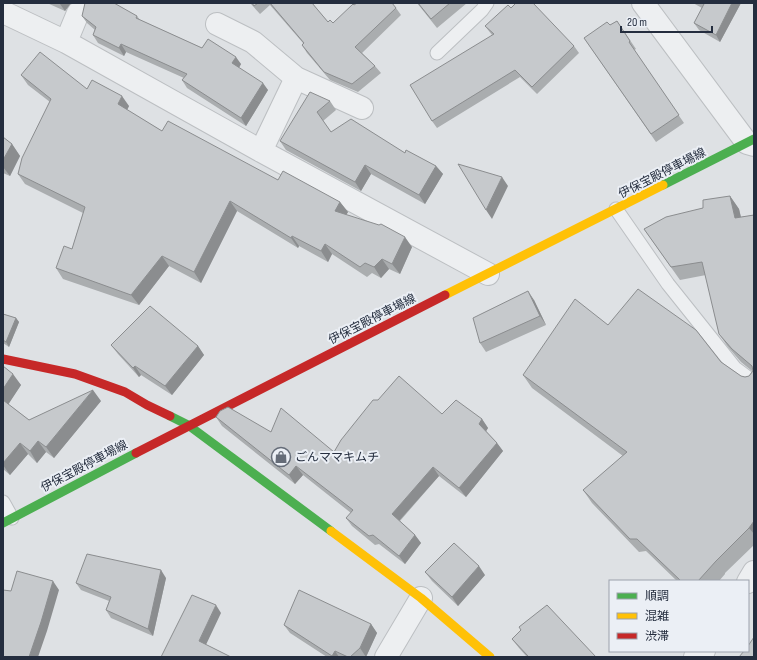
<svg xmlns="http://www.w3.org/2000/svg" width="757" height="660" viewBox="0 0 757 660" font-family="'Sofia Sans Condensed','Noto Sans JP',sans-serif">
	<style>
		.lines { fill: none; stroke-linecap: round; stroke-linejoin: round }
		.lane-casing { stroke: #bcbfc2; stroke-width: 15 }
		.street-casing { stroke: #bcbfc2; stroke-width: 24 }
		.lane { stroke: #edeff1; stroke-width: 13 }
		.street { stroke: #edeff1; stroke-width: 22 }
		.fast { stroke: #4caf50; stroke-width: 9 }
		.slow { stroke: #ffc107; stroke-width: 9 }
		.jam { stroke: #c62828; stroke-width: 9 }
		.wall { fill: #aaadaf }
		.shaded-wall { fill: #8b8d8f }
		.building { fill: #c6c9cc; stroke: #8b8d8f }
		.labels { text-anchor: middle; stroke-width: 4; stroke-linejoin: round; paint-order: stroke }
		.street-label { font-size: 12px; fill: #242d3e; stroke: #ebeff5 }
		.poi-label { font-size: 12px; fill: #242d3e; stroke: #ebeff5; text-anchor: start }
	</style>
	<rect width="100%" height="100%" fill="#dee1e4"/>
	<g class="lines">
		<g class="lane-casing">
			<path id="lane" d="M 437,53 L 482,10 L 487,3
				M 616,209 L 668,284 L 735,368 L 754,382
				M 3,502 L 12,518"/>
		</g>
		<g class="street-casing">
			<path id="street" d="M 643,3 L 747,143 L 754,145
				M 3,12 L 66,42 L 261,151 L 488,274
				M 217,24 L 253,42 L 296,78 L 362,108
				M 66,42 L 78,13
				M 261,151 L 296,78
				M 748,582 L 754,572
				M 386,657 L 421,598
				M 695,657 L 704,651"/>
		</g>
		<use href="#lane" class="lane"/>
		<use href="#street" class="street"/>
		<path class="fast" d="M 663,185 L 754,139
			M 170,416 L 188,425 L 331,531
			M 3,523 L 136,453"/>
		<path class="slow" d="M 445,295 L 663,185
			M 331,531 L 421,598 L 490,657"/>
		<path class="jam" d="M 3,359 L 75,374 L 125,392 L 147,405 L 170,416
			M 136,453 L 445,295"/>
	</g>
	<path class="wall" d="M 47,3 L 71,3 L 65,11 Z
		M 250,3 L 312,3 L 328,22 L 333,23 L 354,5 L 396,8 L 401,15 L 362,53 L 375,66 L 381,73 L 358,92 L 330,80 L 307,53 L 302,45 L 303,43 L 270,5 L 260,14 Z
		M 417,3 L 467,3 L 437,28 Z
		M 693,3 L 741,3 L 720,42 L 699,30 L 694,23 L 702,8 Z
		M 85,4 L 137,16 L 140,20 L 202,48 L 241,64 L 239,68 L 268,90 L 246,126 L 187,88 L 182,80 L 184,78 L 126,52 L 124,56 L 98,43 L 93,35 L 95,30 L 87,23 L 82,16 Z
		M 511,8 L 574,46 L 579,53 L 537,94 L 520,77 L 437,128 L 432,121 L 492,35 L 485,26 Z
		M 617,21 L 636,49 L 634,50 L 684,123 L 656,142 L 584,38 L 610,25 Z
		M 21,75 L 87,89 L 129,106 L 127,110 L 162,131 L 278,180 L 340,202 L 348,212 L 346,215 L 412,247 L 400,274 L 389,269 L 381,278 L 372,273 L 367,277 L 332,254 L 328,262 L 299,246 L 298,248 L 237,211 L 201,283 L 169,266 L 139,305 L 63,279 L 56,268 L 72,249 L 83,213 L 25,184 L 18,174 L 50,102 L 28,85 Z
		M 330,101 L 336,110 L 323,121 L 331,132 L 405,153 L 436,166 L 443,174 L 425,204 L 371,174 L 361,191 L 286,150 L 280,141 Z
		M 3,137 L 12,144 L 20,156 L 10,176 L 3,173 Z
		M 730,196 L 739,209 L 741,217 L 754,215 L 754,545 L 725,573 L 725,574 L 719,581 L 677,581 L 646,551 L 639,552 L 592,503 L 583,490 L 623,456 L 532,388 L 523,375 L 608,325 L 721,362 L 741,376 L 745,377 L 749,376 L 752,371 L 741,362 L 728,347 L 719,334 L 706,275 L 680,280 L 644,229 L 703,208 Z
		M 534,300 L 546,325 L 486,352 L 480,343 Z
		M 3,314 L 16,318 L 19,322 L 9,347 L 3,343 Z
		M 111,345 L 198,346 L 204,355 L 172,395 L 141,375 L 139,377 L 118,354 Z
		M 3,366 L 21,385 L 8,404 L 29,420 L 101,401 L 54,458 L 46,452 L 37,463 L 28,454 L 10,475 L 3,469 Z
		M 442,414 L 482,419 L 488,428 L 486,431 L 497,443 L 503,451 L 466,497 L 439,476 L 400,521 L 415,535 L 421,543 L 405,564 L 379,544 L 375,545 L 352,526 L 346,518 L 351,513 L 303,475 L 295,484 L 222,426 L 216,417 L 271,432 L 334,452 Z
		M 425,572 L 485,575 L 458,606 L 432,581 Z
		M 166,578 L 153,636 L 111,618 L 106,610 L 109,601 L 81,590 L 76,583 Z
		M 371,624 L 377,633 L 366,657 L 327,657 L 290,633 L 284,625 Z
		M 512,639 L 596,657 L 527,657 L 519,648 Z"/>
	<path class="shaded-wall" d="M 61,3 L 71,3 L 65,11 L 60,4 Z
		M 732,3 L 741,3 L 720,42 L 716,35 Z
		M 121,44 L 126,52 L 124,56 L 119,48 Z
		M 236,57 L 241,64 L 237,71 L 232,63 Z
		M 263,83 L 268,90 L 246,126 L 241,118 Z
		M 122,96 L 129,106 L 125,114 L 118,104 Z
		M 12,144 L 20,156 L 10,176 L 3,167 L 3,160 Z
		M 365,165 L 371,174 L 361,191 L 355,182 Z
		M 436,166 L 443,174 L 425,204 L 419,195 Z
		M 502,177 L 508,186 L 492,219 L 486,210 Z
		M 730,196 L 739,209 L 744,231 L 735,218 Z
		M 230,201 L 237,211 L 201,283 L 194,272 Z
		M 340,202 L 348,212 L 342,222 L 335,211 Z
		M 292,236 L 299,246 L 298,248 L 291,238 Z
		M 405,237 L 412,247 L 400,274 L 392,264 Z
		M 325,244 L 332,254 L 328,262 L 321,251 Z
		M 162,256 L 169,266 L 139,305 L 131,295 Z
		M 382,259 L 389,269 L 381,278 L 374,267 Z
		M 528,291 L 534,300 L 546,325 L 540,316 Z
		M 16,318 L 19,322 L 9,347 L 6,342 Z
		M 198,346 L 204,355 L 172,395 L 165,386 Z
		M 135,366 L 141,375 L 139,377 L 133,368 Z
		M 13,374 L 21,385 L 6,408 L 3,404 L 3,389 Z
		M 93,390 L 101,401 L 54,458 L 46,447 Z
		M 482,419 L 488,428 L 485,433 L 479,424 Z
		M 38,441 L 46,452 L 37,463 L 30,451 Z
		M 20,443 L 28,454 L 10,475 L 3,465 L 3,463 Z
		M 497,443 L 503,451 L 466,497 L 459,488 Z
		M 296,466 L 303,475 L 295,484 L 289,475 Z
		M 433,467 L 439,476 L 398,522 L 392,514 Z
		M 754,521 L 754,534 L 749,528 Z
		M 415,535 L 421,543 L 405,564 L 399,556 Z
		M 479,566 L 485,575 L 458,606 L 452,597 Z
		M 161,570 L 166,578 L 153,636 L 148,629 Z
		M 53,581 L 59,590 L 47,631 L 38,657 L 29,657 Z
		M 216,605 L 221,613 L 204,649 L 199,641 Z
		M 371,624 L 377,633 L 366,657 L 360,648 Z
		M 335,651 L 339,657 L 333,657 L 332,656 Z"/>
	<path class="building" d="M 85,3 L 114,3 L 137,16 L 136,18 L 202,48 L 208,39 L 236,57 L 232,63 L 263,83 L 241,118 L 182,80 L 187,74 L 121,44 L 119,48 L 93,35 L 96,27 L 82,16 Z
		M 252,3 L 258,3 L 254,6 Z
		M 270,3 L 312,3 L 328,22 L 330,20 L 333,23 L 353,4 L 354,5 L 357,3 L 392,3 L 396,8 L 355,47 L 375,66 L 352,84 L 324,72 L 302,45 L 304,43 Z
		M 418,3 L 450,3 L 431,19 Z
		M 516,3 L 533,3 L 574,46 L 532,87 L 515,70 L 432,121 L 410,85 L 494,34 L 485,26 L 508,5 L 511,8 Z
		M 701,3 L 732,3 L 716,35 L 694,23 L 704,4 Z
		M 617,21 L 630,41 L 629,42 L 679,115 L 651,134 L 584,38 L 607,22 L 610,25 Z
		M 40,52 L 87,89 L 92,80 L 122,96 L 118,104 L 162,131 L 168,121 L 278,180 L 283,171 L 340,202 L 335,211 L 379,225 L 381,224 L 405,237 L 392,264 L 382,259 L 374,267 L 365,263 L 360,267 L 325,244 L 321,251 L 292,236 L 291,238 L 230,201 L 194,272 L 162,256 L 131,295 L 56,268 L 64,246 L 72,249 L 85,207 L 18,174 L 22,158 L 51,99 L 21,75 Z
		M 310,92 L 330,101 L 317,112 L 331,132 L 351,119 L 405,153 L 406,150 L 436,166 L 419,195 L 365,165 L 355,182 L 280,141 Z
		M 3,137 L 12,144 L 3,160 Z
		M 458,164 L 502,177 L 486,210 Z
		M 730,196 L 735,218 L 754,215 L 754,521 L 749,528 L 716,561 L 698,581 L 681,581 L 637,539 L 630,539 L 583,490 L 627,452 L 523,375 L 575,299 L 608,325 L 638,289 L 696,330 L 721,362 L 741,376 L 745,377 L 749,376 L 753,371 L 752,366 L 732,349 L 719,334 L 702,262 L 671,267 L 644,229 L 666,217 L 703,208 L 703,200 Z
		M 528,291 L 540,316 L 480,343 L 473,318 Z
		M 150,306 L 198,346 L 165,386 L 135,366 L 133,368 L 111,345 Z
		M 3,314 L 16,318 L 6,342 L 3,340 Z
		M 3,366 L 13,374 L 3,389 Z
		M 399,376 L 442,414 L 456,400 L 482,419 L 479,424 L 497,443 L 459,488 L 433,467 L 392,514 L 415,535 L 399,556 L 373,535 L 369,536 L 346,518 L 353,510 L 296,466 L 289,475 L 216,417 L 220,411 L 228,407 L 271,432 L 281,408 L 334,452 L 341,440 L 373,400 L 378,400 Z
		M 93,390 L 46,447 L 38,441 L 30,451 L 20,443 L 3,463 L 3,400 L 29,420 Z
		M 454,543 L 479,566 L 452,597 L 425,572 Z
		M 87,554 L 161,570 L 148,629 L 106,610 L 111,597 L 76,583 Z
		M 17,571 L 53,581 L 41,622 L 29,657 L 3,657 L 3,590 L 11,591 Z
		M 299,590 L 371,624 L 360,648 L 350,657 L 348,657 L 335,651 L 332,656 L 284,625 Z
		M 192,595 L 216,605 L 199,641 L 231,657 L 161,657 Z
		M 547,605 L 596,657 L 527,657 L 528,656 L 512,639 L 521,630 L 519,627 Z
		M 754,637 L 754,657 L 739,657 L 744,651 L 748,651 L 748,646 Z"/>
	<defs>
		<g id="shop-ring" transform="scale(1)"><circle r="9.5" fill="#ebeff5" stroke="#656c78" stroke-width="1.5"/><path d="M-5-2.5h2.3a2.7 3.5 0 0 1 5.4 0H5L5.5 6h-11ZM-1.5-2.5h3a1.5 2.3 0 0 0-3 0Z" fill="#656c78"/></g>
	</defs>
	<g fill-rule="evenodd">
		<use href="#shop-ring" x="281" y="457"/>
	</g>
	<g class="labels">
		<g class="street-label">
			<text transform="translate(662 173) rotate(-27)" y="4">伊保宝殿停車場線</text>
			<text transform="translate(372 319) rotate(-27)" y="4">伊保宝殿停車場線</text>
			<text transform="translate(84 466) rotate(-28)" y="4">伊保宝殿停車場線</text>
		</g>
		<g class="poi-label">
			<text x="295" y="461">ごんママキムチ</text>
		</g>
	</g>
	<rect width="757" height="660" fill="none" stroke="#242d3e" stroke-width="8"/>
	<rect x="609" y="580" width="140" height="72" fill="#ebeff5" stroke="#9ba1ac"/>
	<rect x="617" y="593" width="20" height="6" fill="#4caf50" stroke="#9ba1ac"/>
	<text x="645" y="600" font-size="12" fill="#242d3e">順調</text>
	<rect x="617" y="613" width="20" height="6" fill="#ffc107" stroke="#9ba1ac"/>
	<text x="645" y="620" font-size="12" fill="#242d3e">混雑</text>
	<rect x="617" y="633" width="20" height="6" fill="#c62828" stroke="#9ba1ac"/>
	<text x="645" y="640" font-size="12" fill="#242d3e">渋滞</text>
	<path d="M621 26v6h91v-6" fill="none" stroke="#242d3e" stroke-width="2"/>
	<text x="627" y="26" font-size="12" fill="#242d3e" stroke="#ebeff5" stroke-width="3" paint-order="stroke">20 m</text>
</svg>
